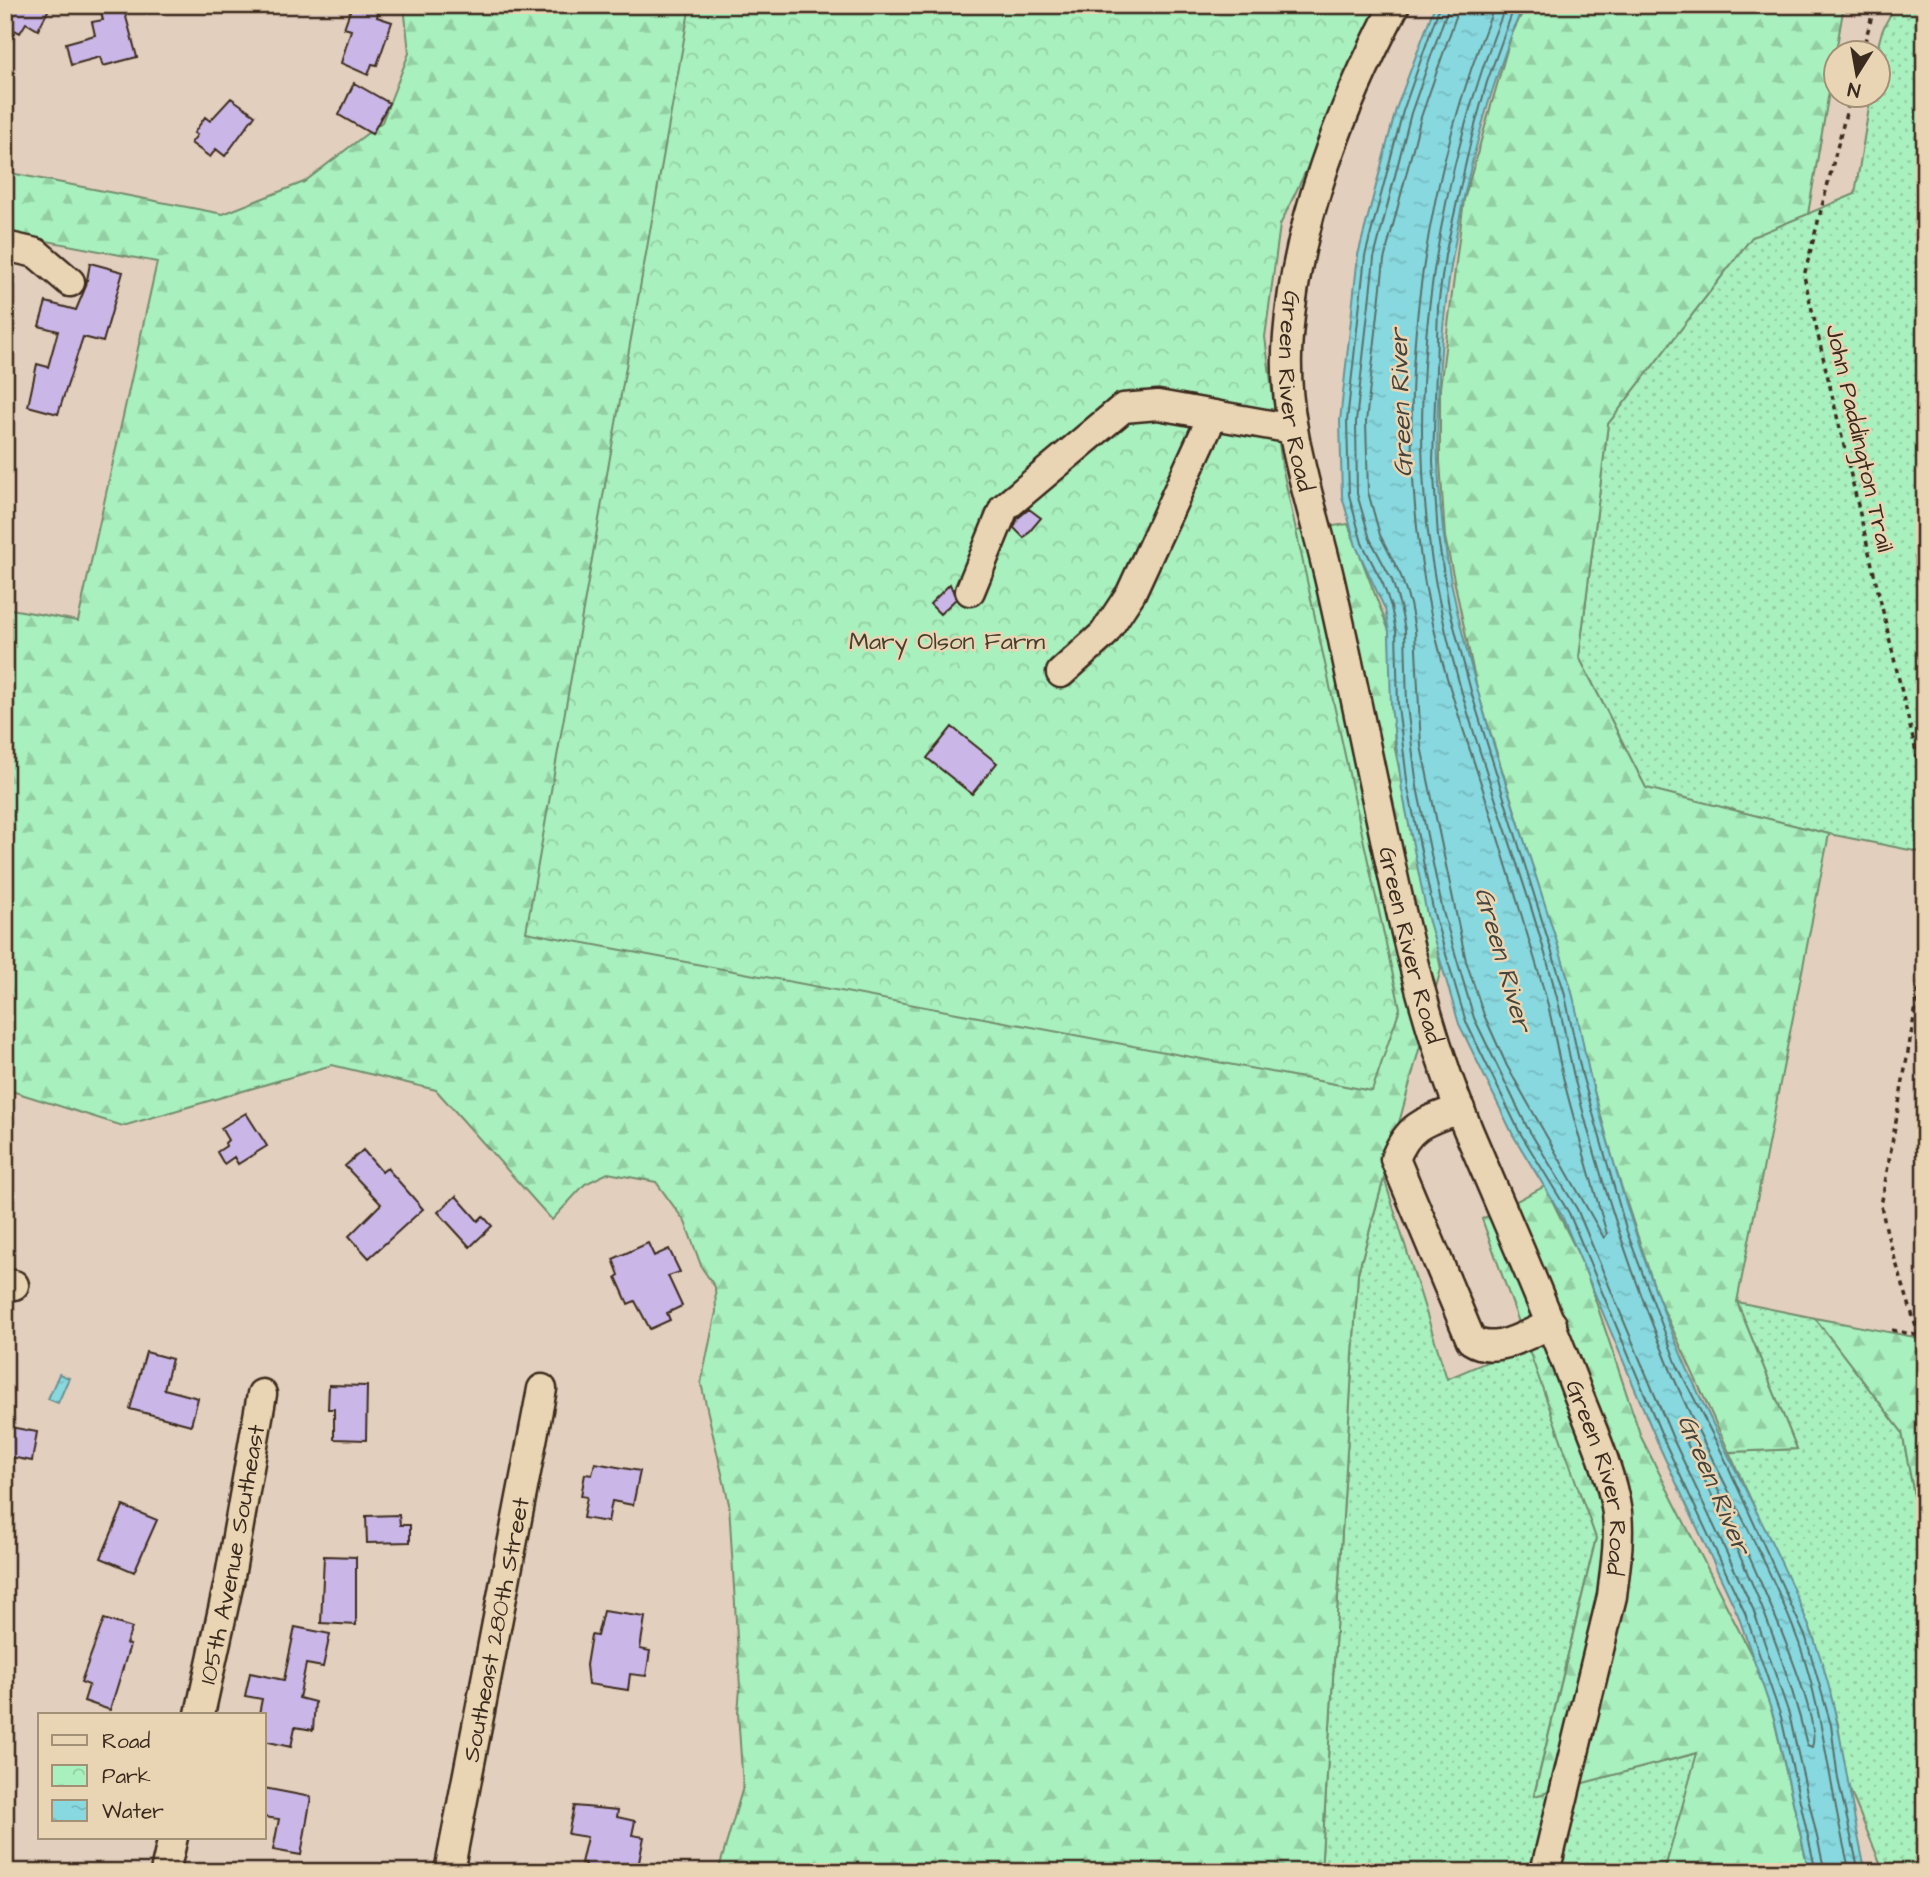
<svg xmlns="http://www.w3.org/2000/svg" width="1930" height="1877" viewBox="0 0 1930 1877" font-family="'Architects Daughter',sans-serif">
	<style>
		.grass { fill: url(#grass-dots); stroke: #728d6e; stroke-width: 2 }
		.forest { fill: url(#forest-firs); stroke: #728d6e; stroke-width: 2 }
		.park { fill: url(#park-crowns); stroke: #728d6e; stroke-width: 2 }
		.water { fill: url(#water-ripples); stroke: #699292; stroke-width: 2 }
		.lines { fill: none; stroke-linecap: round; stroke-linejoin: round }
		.shore { stroke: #59706b; stroke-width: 2 }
		.building { fill: #cab7e8; stroke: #3b2a1e; stroke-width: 2 }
		.minor-casing { stroke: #3b2a1e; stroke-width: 33 }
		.path { stroke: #3b2a1e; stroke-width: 3.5; stroke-dasharray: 5 5; stroke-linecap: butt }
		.minor { stroke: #e9d5b3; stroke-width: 28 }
		.labels { text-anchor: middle; stroke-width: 5; stroke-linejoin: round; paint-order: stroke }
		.street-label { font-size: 24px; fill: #3b2a1e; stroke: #e9d5b3 }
		.park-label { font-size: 24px; fill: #463e2e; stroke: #e9d5b3 }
		.water-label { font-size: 26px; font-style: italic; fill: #46443b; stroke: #e9d5b3 }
	</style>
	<defs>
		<pattern id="grass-dots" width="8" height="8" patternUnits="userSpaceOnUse" patternTransform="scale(1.75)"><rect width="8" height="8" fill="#a8f0bd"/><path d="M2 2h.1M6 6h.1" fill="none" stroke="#92cea2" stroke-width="1.8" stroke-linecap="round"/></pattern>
		<pattern id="forest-firs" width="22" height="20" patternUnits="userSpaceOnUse" patternTransform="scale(1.75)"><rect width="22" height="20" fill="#a8f0bd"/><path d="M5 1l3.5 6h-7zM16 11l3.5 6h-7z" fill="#92cea2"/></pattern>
		<pattern id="park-crowns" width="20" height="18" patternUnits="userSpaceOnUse" patternTransform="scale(1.75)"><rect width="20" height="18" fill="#a8f0bd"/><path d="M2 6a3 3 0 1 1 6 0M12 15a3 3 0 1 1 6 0" fill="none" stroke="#92cea2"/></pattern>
		<pattern id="water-ripples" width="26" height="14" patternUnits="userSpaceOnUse" patternTransform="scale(1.75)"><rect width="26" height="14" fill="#87d8df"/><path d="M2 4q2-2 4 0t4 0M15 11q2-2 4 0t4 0" fill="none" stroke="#75babf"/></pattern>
	</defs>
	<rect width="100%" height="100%" fill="#e3cfbe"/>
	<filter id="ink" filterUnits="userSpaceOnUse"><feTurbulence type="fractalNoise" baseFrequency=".0143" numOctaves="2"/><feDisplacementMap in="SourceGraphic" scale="14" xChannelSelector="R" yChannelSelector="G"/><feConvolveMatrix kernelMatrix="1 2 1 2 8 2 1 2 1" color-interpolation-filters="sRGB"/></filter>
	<g filter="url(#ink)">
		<path class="grass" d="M 1897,5 L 1925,5 L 1925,853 L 1829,834 L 1646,788 L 1579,657 L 1608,424 L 1752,237 L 1855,194 L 1871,95 L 1878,94 C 1877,56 1873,37 1897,5 Z
			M 1384,1178 L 1447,1379 L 1529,1344 L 1596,1538 L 1534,1795 L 1698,1753 L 1664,1872 L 1321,1872 L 1358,1273 Z
			M 1737,1302 L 1815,1318 L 1902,1432 L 1925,1553 L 1925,1872 L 1884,1872 L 1845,1778 L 1838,1724 L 1813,1635 L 1729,1452 L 1797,1449 Z"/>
		<path class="forest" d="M 404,5 L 1399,5 L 1203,96 L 1240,538 L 1348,524 L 1389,631 L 1395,749 L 1441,969 L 1358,1273 L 1321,1872 L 718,1872 L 743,1787 L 738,1713 L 740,1688 L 729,1504 L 701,1383 L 716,1312 L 715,1287 L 702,1268 L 685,1222 L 656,1182 L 608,1173 L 585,1184 L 552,1220 L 436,1090 L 332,1065 L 123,1126 L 5,1089 L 5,608 L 78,621 L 157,262 L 5,233 L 5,172 L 223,214 L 304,182 L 382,122 L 409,53 Z
			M 1526,5 L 1844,5 L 1808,214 L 1752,237 L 1608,424 L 1579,657 L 1646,788 L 1829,834 L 1737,1302 L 1797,1449 L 1729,1452 L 1657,1295 L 1615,1167 L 1589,1073 L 1571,990 L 1478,693 L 1445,537 L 1440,461 L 1440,388 L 1464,200 L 1511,36 Z
			M 1545,1186 L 1584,1266 L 1641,1437 L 1758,1668 L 1774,1719 L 1809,1872 L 1664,1872 L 1697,1753 L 1534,1796 L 1596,1538 L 1482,1219 Z
			M 1815,1318 L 1925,1339 L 1925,1553 L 1902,1432 Z"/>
		<path class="park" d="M 690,5 L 1385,5 L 1280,225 L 1265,337 L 1282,466 L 1400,1008 L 1372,1091 L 526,932 Z"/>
		<path class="water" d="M 1435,5 L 1523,5 C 1450,187 1412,417 1457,610 C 1486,737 1533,860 1570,985 C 1579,1016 1583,1049 1591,1080 C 1616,1175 1644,1269 1683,1359 C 1723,1452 1775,1539 1812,1634 C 1842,1710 1846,1793 1866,1872 L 1809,1872 L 1774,1718 L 1738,1615 L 1660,1448 L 1562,1216 L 1513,1135 L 1459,1024 L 1427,915 L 1402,790 L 1391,707 L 1389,631 L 1385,609 L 1356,546 L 1342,496 L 1340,421 L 1358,255 L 1396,109 Z
			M 59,1374 L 69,1378 L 58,1403 L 48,1399 Z"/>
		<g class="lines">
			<path class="shore" d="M 1440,5 L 1403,111 L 1365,256 L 1347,421 L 1349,495 L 1362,543 L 1383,584 L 1391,607 L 1396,631 L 1398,706 L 1408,788 L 1434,914 L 1466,1022 L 1519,1131 L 1569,1213 L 1666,1445 L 1745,1613 L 1781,1717 L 1816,1872
				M 1449,5 L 1411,113 L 1374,258 L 1356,422 L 1357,494 L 1370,539 L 1392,580 L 1400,606 L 1405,630 L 1407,706 L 1417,787 L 1443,912 L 1474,1018 L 1527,1127 L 1577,1209 L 1674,1441 L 1753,1609 L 1789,1714 L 1825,1872
				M 1460,5 L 1421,117 L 1384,260 L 1366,422 L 1368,492 L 1380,535 L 1401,576 L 1410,604 L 1415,630 L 1421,746 L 1466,961 L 1484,1015 L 1507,1066 L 1604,1238 L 1607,1234 C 1592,1183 1577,1132 1564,1081 C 1557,1052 1553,1022 1545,994 C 1526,929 1506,864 1486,799 C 1466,736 1443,675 1430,610 C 1389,411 1419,193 1495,5
				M 1506,5 C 1432,190 1398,414 1441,610 C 1469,741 1523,865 1556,994 C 1564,1023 1568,1052 1575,1081 C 1599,1176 1629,1268 1666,1359 C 1705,1456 1763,1545 1799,1643 C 1825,1717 1830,1796 1850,1872
				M 1515,5 L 1487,82 L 1471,140 L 1445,255 L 1438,307 L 1433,461 L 1438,537 L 1449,607 L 1472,695 L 1564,991 L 1582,1075 L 1627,1232 L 1677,1365 L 1723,1455 L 1806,1638 L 1831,1725 L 1838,1779 L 1859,1872
				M 1685,1432 L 1690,1433 C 1713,1477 1827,1711 1812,1747 L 1807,1745 C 1781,1636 1732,1537 1684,1437 Z"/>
		</g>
		<path class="building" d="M 5,5 L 51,5 L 38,30 L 26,23 L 20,33 L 5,25 Z
			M 355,5 L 380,5 L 377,17 L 392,22 L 377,65 L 372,64 L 368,75 L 341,63 L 351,30 L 344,28 L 351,8 L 354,9 Z
			M 123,6 L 137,57 L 103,66 L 100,57 L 71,65 L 66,43 L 95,35 L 92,22 L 103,20 L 101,12 Z
			M 354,83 L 389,103 L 372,134 L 339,115 Z
			M 231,98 L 255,115 L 225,156 L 216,149 L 210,157 L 191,143 L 197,135 L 194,133 L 205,117 L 210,121 Z
			M 90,263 L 123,272 L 103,342 L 83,337 L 58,414 L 28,406 L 37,364 L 48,367 L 58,331 L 39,326 L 46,302 L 76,310 L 86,286 Z
			M 1029,509 L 1041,518 L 1024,538 L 1014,528 L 1018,518 Z
			M 950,584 L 956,599 L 940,614 L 930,604 Z
			M 952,727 L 997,763 L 972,794 L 927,758 Z
			M 246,1113 L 267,1146 L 238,1164 L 234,1157 L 224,1164 L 217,1152 L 226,1146 L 225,1143 L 228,1140 L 221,1128 Z
			M 363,1150 L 382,1172 L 387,1168 L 423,1209 L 369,1258 L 349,1236 L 381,1204 L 345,1166 Z
			M 456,1196 L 478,1221 L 483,1216 L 492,1226 L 470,1247 L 438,1212 Z
			M 648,1243 L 654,1256 L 669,1249 L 680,1272 L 668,1276 L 682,1306 L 667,1313 L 670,1320 L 650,1329 L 635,1301 L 628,1304 L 616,1277 L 619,1275 L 613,1259 Z
			M 146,1352 L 172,1359 L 164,1389 L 198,1398 L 191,1425 L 130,1409 Z
			M 329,1385 L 367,1386 L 366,1440 L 334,1439 L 334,1409 L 328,1409 Z
			M 5,1426 L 37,1432 L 32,1461 L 5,1456 Z
			M 595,1463 L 640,1471 L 633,1505 L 612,1501 L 608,1522 L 583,1518 L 587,1497 L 581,1496 L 585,1474 L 592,1475 Z
			M 123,1506 L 157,1520 L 134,1572 L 101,1558 Z
			M 399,1515 L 400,1525 L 410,1525 L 410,1542 L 367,1543 L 366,1516 Z
			M 324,1556 L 356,1557 L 356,1625 L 321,1623 Z
			M 603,1611 L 645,1617 L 640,1649 L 650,1651 L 646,1676 L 630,1674 L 628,1690 L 588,1684 L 586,1665 L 591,1635 L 597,1636 Z
			M 104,1619 L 132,1628 L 126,1644 L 130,1645 L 110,1710 L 84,1701 L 89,1685 L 81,1682 Z
			M 295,1627 L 330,1634 L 323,1667 L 306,1664 L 299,1698 L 315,1702 L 313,1730 L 295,1727 L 291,1747 L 264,1741 L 264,1714 L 259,1714 L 262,1699 L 245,1696 L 250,1673 L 284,1680 Z
			M 264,1788 L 311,1797 L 301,1855 L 273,1850 L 279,1819 L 264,1817 Z
			M 574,1806 L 618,1810 L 617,1817 L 635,1821 L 632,1835 L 644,1837 L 637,1872 L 583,1872 L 585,1863 L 581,1863 L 587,1837 L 568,1834 Z"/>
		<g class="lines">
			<g class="minor-casing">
				<g id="minor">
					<path id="s1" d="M 1395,5 C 1341,108 1297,219 1288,336 C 1280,424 1314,506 1332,590 C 1351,674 1368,759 1386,843 C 1407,942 1429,1039 1469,1132 C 1506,1219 1545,1305 1578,1394 C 1593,1432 1611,1472 1617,1513 C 1620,1541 1615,1569 1612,1596 L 1545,1872"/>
					<path d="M 5,246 L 36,253 L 70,282"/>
					<path d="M 970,591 L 1004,508 L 1123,408 L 1158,405 L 1293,429"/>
					<path d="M 1061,673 L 1104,634 L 1131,593 L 1213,415"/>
					<path d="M 1460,1109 C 1426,1121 1409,1124 1395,1159 L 1471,1340 C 1496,1356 1526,1334 1552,1324"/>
					<path d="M 5,1283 L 14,1285"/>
					<path id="s2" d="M 200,1714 L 229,1582 L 262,1394"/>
					<path d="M 165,1872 L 173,1837"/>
					<path id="s3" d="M 449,1872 L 542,1389"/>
				</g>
			</g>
			<path class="path" d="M 1862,52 L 1875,5
				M 1851,94 L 1804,276 L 1925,790
				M 1892,1330 L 1925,1337
				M 1919,1336 L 1888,1237 L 1881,1206 L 1925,955"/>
			<use href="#minor" class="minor"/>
		</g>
	</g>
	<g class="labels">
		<g class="street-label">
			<text dy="8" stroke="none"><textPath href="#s1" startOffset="406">Green River Road</textPath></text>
			<text transform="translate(1860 438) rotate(77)" y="8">John Paddington Trail</text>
			<text dy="8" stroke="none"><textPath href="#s1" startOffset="973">Green River Road</textPath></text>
			<text dy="8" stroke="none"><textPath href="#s1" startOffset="1540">Green River Road</textPath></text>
			<text dy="8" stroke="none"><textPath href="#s2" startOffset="163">105th Avenue Southeast</textPath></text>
			<text dy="8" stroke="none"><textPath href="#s3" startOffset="247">Southeast 280th Street</textPath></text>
		</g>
		<g class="park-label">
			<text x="947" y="649">Mary Olson Farm</text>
		</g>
		<g class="water-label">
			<text transform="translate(1400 403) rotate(-92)" y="9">Green River</text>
			<text transform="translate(1504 959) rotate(74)" y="9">Green River</text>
			<text transform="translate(1715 1484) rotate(67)" y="9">Green River</text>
		</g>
	</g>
	<rect width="1930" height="1877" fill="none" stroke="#e9d5b3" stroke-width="28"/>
	<rect x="14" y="14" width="1902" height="1849" fill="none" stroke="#3b2a1e" stroke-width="2.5" filter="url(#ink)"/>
	<rect x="38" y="1713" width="228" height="126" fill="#e9d5b3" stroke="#a39177" stroke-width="2"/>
	<rect x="52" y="1735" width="35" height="10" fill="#e9d5b3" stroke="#a39177" stroke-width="2"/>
	<text x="102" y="1748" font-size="21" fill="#3b2a1e">Road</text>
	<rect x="52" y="1765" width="35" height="21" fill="url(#park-crowns)" stroke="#a39177" stroke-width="2"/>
	<text x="102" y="1783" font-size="21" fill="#3b2a1e">Park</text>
	<rect x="52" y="1800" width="35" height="21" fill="url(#water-ripples)" stroke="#a39177" stroke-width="2"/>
	<text x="102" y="1818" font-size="21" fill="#3b2a1e">Water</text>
	<g transform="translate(1857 74) rotate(191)"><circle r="33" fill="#e9d5b3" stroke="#a39177" stroke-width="2"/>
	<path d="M0-5L12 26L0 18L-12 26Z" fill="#3b2a1e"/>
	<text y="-10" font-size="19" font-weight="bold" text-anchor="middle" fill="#3b2a1e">N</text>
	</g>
</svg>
